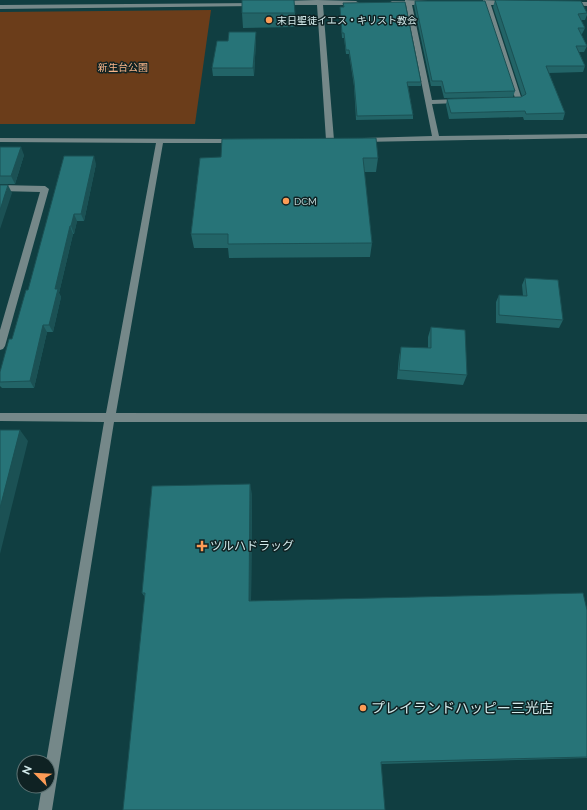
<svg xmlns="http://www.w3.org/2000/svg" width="587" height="810" viewBox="0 0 587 810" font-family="Raleway,'Noto Sans JP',sans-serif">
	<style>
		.green { fill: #6b3d1a }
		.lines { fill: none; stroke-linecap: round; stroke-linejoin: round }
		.minor { fill: #758889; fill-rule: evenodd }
		.wall { fill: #226467 }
		.shaded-wall { fill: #1b5154 }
		.building { fill: #277478; stroke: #1b5154 }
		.poi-dot { fill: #fd9c56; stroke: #0f2223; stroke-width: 1.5 }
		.labels { text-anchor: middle; stroke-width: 3; stroke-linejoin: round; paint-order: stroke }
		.far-poi-label { font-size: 10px; fill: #d2e9ea; stroke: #0f2223; text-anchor: start }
		.far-park-label { font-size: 10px; fill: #f9b68a; stroke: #0f2223 }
		.poi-label { font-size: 12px; fill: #d2e9ea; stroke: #0f2223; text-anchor: start }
		.near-poi-label { font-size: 14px; fill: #d2e9ea; stroke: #0f2223; text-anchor: start }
	</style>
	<rect width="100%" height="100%" fill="#103e41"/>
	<path class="green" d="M 211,10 L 195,124 L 0,124 L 0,12 Z"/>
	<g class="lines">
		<path class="minor" d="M 317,0 L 356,1 L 359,3 L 356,5 L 323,5 L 334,140 L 330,142 L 326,140 L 317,5 L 282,5 L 279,3 L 282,1 Z
			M 405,0 L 428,1 L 431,3 L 428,5 L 412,5 L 432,100 L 459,99 L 463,101 L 459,103 L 432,104 L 439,136 L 587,134 L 587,138 L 361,142 L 360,140 L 364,138 L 432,136 L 406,5 L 392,5 L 389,3 L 392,1 L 405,1 Z
			M 483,0 L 506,1 L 509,3 L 506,5 L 491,5 L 522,100 L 521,101 L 509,103 L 505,101 L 515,98 L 485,5 L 472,5 L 469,3 L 472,1 L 483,1 Z
			M 570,2 L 587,2 L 587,6 L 568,5 L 568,3 Z
			M 258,3 L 258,5 L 256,6 L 0,9 L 0,5 Z
			M 0,138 L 234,139 L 238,141 L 234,143 L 163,143 L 116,413 L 587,414 L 587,422 L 114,422 L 52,810 L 38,810 L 42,786 L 48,786 L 48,762 L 46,762 L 104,422 L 0,421 L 0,413 L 106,413 L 156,143 L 0,142 Z
			M 0,185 L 45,186 L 49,189 L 5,346 L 3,349 L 0,350 L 0,330 L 40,192 L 0,191 Z"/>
	</g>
	<path class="wall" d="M 490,0 L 576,0 L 524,0 L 587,12 L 587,15 L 585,20 L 581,20 L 585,28 L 582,34 L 581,34 L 587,46 L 584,52 L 579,52 L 585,66 L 583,72 L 549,73 L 565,113 L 563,120 L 524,120 L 523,117 L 449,119 L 446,105 L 447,99 L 521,97 L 522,96 L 493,7 L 495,0 Z
		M 415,1 L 515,91 L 513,97 L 444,98 L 441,86 L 431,86 L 414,6 Z
		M 343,3 L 421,82 L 421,86 L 408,86 L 413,115 L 413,119 L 356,120 L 354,86 L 349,54 L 346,54 L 344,38 L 342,38 L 340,12 L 340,7 L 343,7 Z
		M 242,13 L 295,13 L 295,27 L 243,28 Z
		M 256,32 L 256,40 L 254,76 L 213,76 L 212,68 L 228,41 Z
		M 0,147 L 24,155 L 15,184 L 0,184 Z
		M 200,158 L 378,158 L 376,172 L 364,172 L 372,243 L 370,257 L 229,258 L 228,248 L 194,248 L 191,234 Z
		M 96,164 L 84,221 L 77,221 L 74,234 L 73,234 L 59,293 L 61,297 L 53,332 L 47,332 L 34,388 L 2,388 L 0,386 L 0,372 L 12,339 Z
		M 525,278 L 563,320 L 559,328 L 496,323 L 496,302 L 499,295 L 523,296 L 522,285 Z
		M 431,327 L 467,375 L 463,385 L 397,379 L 399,357 L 401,347 L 428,348 L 428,337 Z
		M 252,494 L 251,601 L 587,610 L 587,758 L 381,764 L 145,597 L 142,593 Z"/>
	<path class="shaded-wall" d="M 256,32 L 256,40 L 254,76 L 253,68 Z
		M 21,147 L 24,155 L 15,184 L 11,176 Z
		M 94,156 L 96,164 L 84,221 L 81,214 Z
		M 8,185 L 12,193 L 0,229 L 0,210 Z
		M 74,214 L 77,221 L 74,234 L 71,226 Z
		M 70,226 L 73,234 L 59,293 L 61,297 L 53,332 L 49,325 L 55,289 Z
		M 43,325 L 47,332 L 34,388 L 30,381 Z
		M 20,430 L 28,441 L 0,554 L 0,508 Z
		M 250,484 L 252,494 L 251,608 L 249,601 Z"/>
	<path class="building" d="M 242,0 L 294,0 L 295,13 L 242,13 Z
		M 495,0 L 581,1 L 587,13 L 578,14 L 585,28 L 578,28 L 587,46 L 576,46 L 585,66 L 546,66 L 565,113 L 526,114 L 525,111 L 451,113 L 447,99 L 521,97 L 526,94 Z
		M 415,1 L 485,1 L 515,91 L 445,93 L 442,81 L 432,81 Z
		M 405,2 L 421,82 L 407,82 L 413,115 L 357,116 L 354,81 L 349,50 L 346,50 L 344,33 L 342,33 L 340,7 L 344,7 L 343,3 Z
		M 229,32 L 256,32 L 253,68 L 212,68 L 217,41 L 228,41 Z
		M 376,138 L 378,158 L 363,158 L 372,243 L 228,244 L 228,234 L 191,234 L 200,158 L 221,157 L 222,139 Z
		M 0,147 L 21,147 L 11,176 L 0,176 Z
		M 64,156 L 94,156 L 81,214 L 74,214 L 71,226 L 70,226 L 55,289 L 58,289 L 49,325 L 43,325 L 30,381 L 0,382 L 0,372 L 9,339 L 12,339 L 26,290 L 28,290 Z
		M 0,185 L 8,185 L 0,210 Z
		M 525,278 L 558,280 L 563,320 L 499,315 L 499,295 L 527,296 Z
		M 431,327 L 465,330 L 467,375 L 399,370 L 401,347 L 431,348 Z
		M 0,430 L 20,430 L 0,508 Z
		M 250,484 L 249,601 L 583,593 L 587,610 L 587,757 L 381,762 L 385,810 L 123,810 L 145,593 L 142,593 L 152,486 Z"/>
	<g class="poi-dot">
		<circle cx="269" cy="20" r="4"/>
		<circle cx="286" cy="201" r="4"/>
		<path d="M200 540h4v4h4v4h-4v4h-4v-4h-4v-4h4z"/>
		<circle cx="363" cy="708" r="4"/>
	</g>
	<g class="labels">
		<g class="far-poi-label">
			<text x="277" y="24">末日聖徒イエス・キリスト教会</text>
			<text x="294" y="205">DCM</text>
		</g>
		<g class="far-park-label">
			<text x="123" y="71">新生台公園</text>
		</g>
		<g class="poi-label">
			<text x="210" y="550">ツルハドラッグ</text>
		</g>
		<g class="near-poi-label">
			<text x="371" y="713">プレイランドハッピー三光店</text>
		</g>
	</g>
	<g transform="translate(36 774) rotate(294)"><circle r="19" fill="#0f2223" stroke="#5d7273"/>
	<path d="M0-3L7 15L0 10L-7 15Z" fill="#fd9c56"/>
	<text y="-6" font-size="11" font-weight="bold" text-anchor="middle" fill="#d2e9ea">N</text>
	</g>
</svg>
